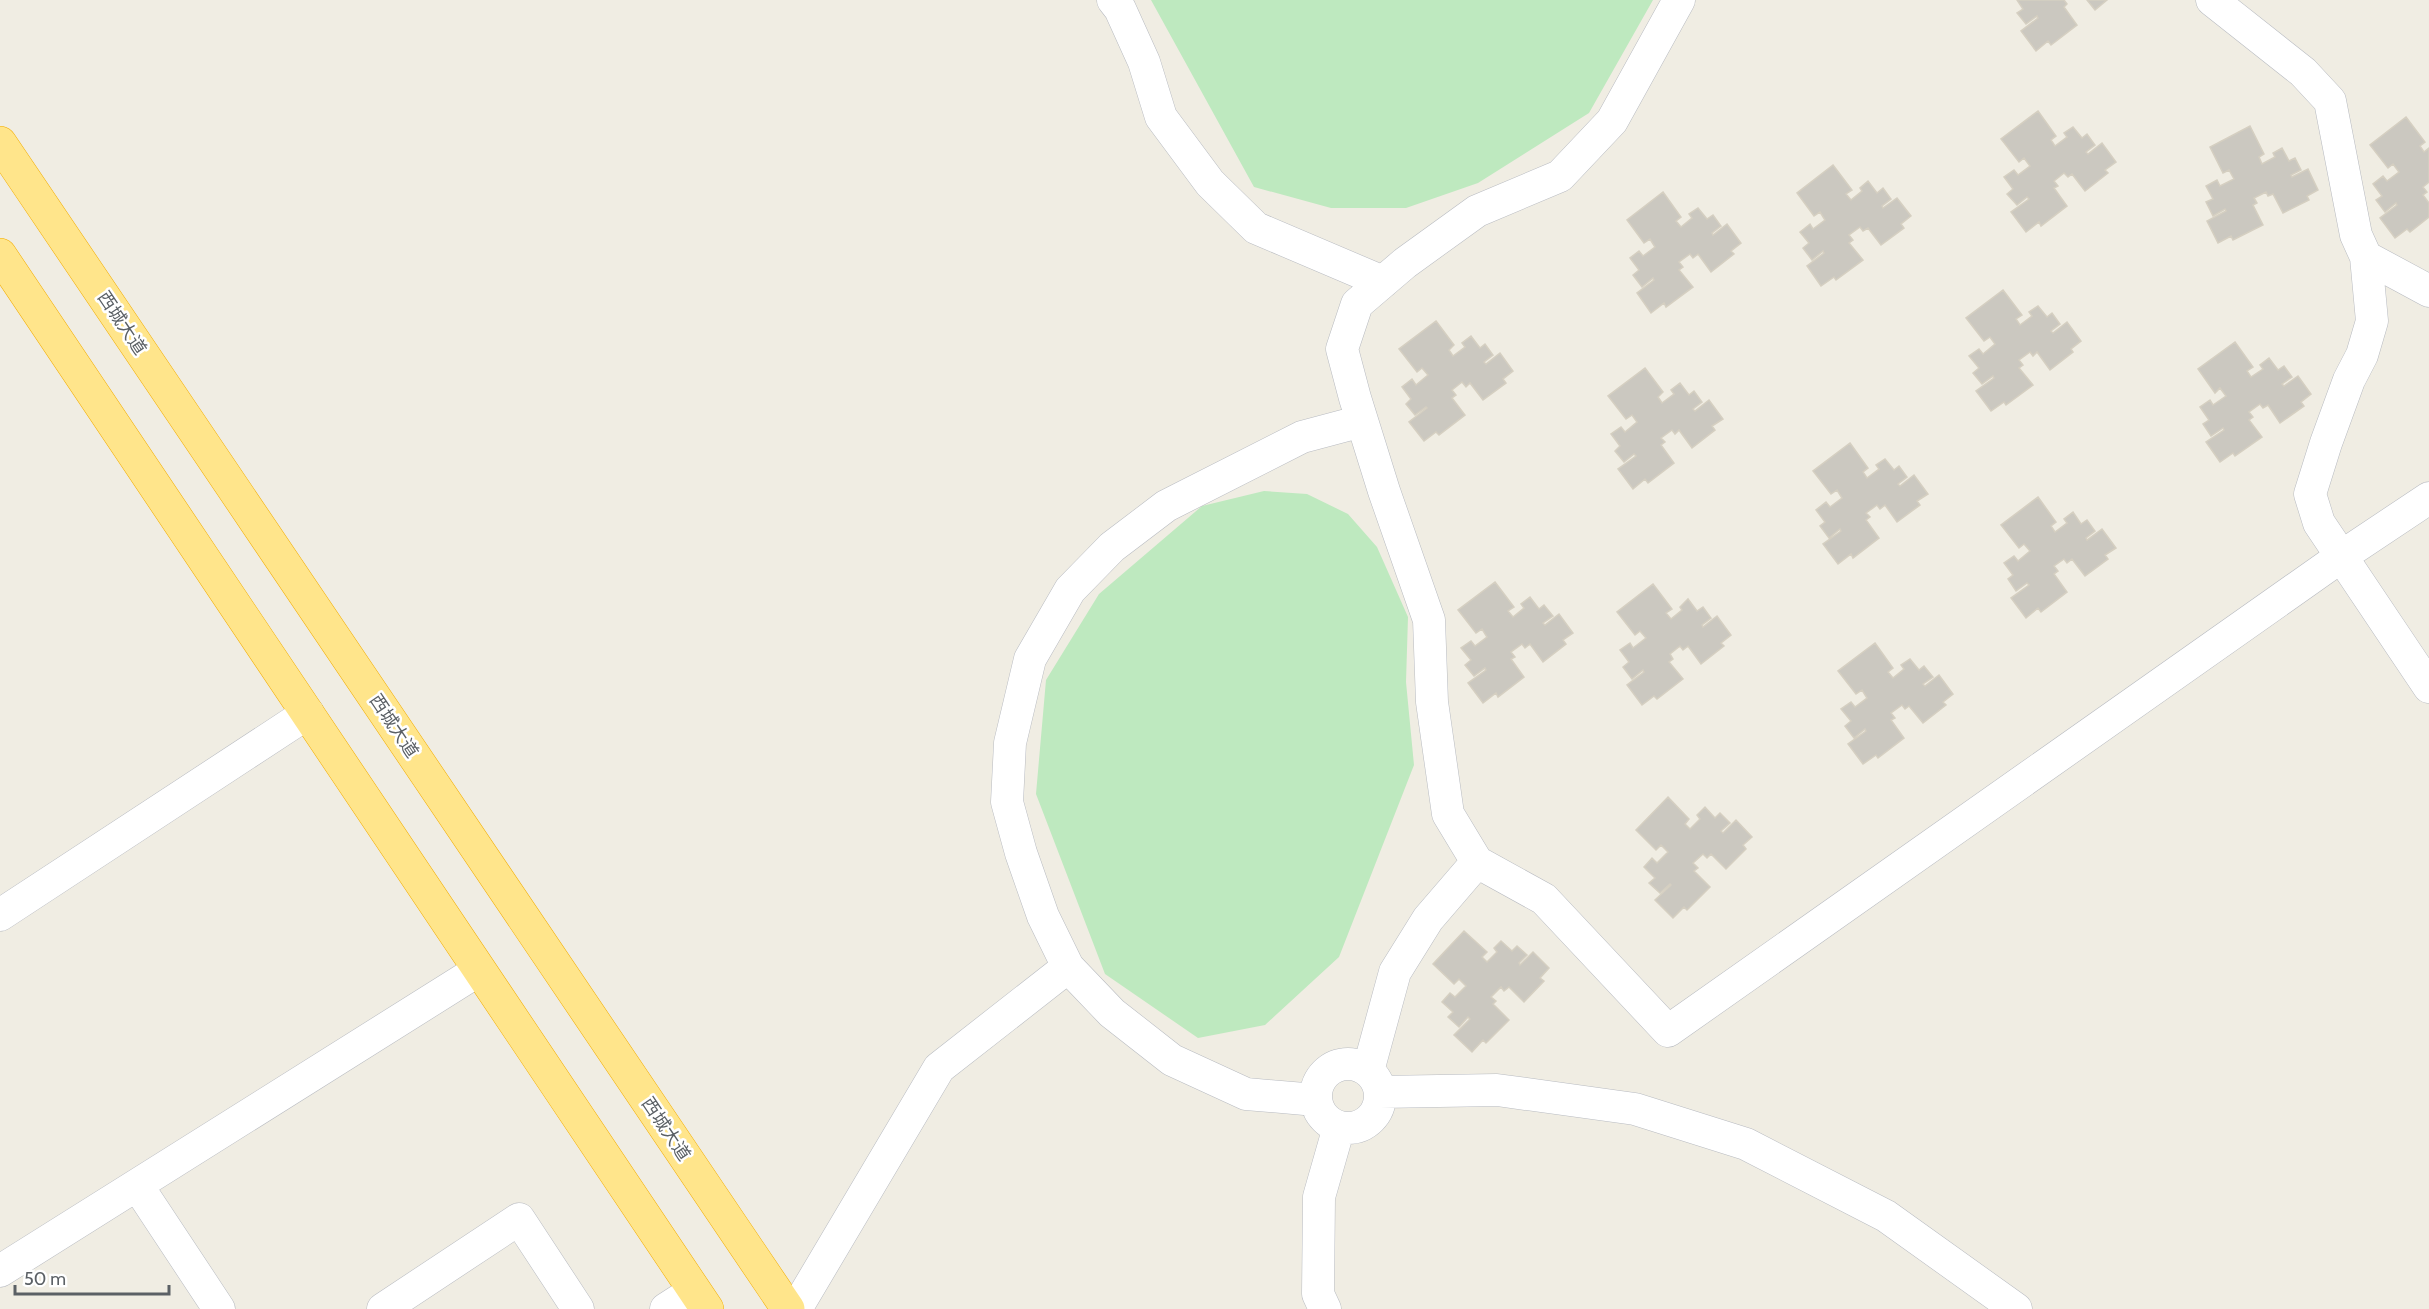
<svg xmlns="http://www.w3.org/2000/svg" width="2429" height="1309" viewBox="0 0 2429 1309" font-family="Cabin,'Noto Sans SC',sans-serif">
	<style>
		.green { fill: #bee9bf }
		.building { fill: #cbc8c0; stroke: #d5cfc1; stroke-width: 1.5 }
		.lines { fill: none; stroke-linecap: round; stroke-linejoin: round }
		.minor-casing { stroke: #b8bbc1; stroke-width: 33 }
		.highway-casing { stroke: #f3ad00; stroke-width: 34 }
		.minor { stroke: #fff; stroke-width: 32 }
		.highway { stroke: #ffe58b; stroke-width: 33 }
		.labels { text-anchor: middle; stroke-width: 5; stroke-linejoin: round; paint-order: stroke }
		.street-label { font-size: 18px; fill: #5b6065; stroke: #fff }
	</style>
	<rect width="100%" height="100%" fill="#f0ede3"/>
	<path class="green" d="M 1151,0 L 1653,0 L 1589,113 L 1478,183 L 1406,208 L 1331,208 L 1254,187 Z
		M 1264,491 L 1307,494 L 1348,514 L 1377,547 L 1408,617 L 1406,682 L 1414,765 L 1339,957 L 1265,1025 L 1198,1038 L 1105,974 L 1036,794 L 1046,680 L 1099,594 L 1202,506 Z"/>
	<path class="building" d="M 2017,0 L 2064,0 L 2067,4 L 2064,7 L 2077,25 L 2051,45 L 2048,41 L 2036,51 L 2021,31 L 2038,18 L 2037,16 L 2026,24 L 2017,13 L 2023,9 Z
		M 2087,0 L 2107,0 L 2095,10 Z
		M 2038,111 L 2056,136 L 2051,140 L 2055,146 L 2067,137 L 2064,133 L 2073,127 L 2082,138 L 2087,134 L 2095,145 L 2086,152 L 2088,154 L 2102,143 L 2116,162 L 2105,170 L 2108,173 L 2085,191 L 2072,174 L 2068,177 L 2064,173 L 2054,181 L 2058,186 L 2054,188 L 2067,206 L 2041,226 L 2039,222 L 2026,232 L 2011,212 L 2029,199 L 2027,197 L 2017,205 L 2007,194 L 2013,189 L 2004,177 L 2014,170 L 2018,175 L 2030,166 L 2024,158 L 2019,162 L 2001,139 Z
		M 2406,117 L 2425,142 L 2420,146 L 2424,152 L 2429,148 L 2429,182 L 2423,187 L 2427,192 L 2423,195 L 2429,203 L 2429,217 L 2410,232 L 2407,229 L 2395,238 L 2380,218 L 2397,205 L 2396,203 L 2385,212 L 2376,200 L 2382,196 L 2373,184 L 2383,176 L 2387,181 L 2399,172 L 2393,164 L 2388,168 L 2370,145 Z
		M 2250,126 L 2264,154 L 2259,157 L 2262,164 L 2275,157 L 2273,153 L 2282,148 L 2289,161 L 2295,158 L 2301,170 L 2291,175 L 2292,177 L 2308,169 L 2318,190 L 2307,196 L 2309,200 L 2283,213 L 2273,194 L 2268,196 L 2266,192 L 2254,198 L 2257,203 L 2253,205 L 2263,225 L 2233,240 L 2231,236 L 2218,243 L 2207,221 L 2226,211 L 2225,209 L 2213,216 L 2206,202 L 2213,199 L 2206,186 L 2217,180 L 2220,186 L 2234,179 L 2229,170 L 2223,173 L 2210,147 Z
		M 1833,165 L 1852,190 L 1846,194 L 1851,200 L 1862,191 L 1860,188 L 1868,181 L 1877,193 L 1883,188 L 1891,199 L 1882,206 L 1883,208 L 1897,198 L 1911,216 L 1901,224 L 1904,228 L 1881,245 L 1868,228 L 1863,231 L 1860,227 L 1849,235 L 1853,240 L 1849,243 L 1863,260 L 1836,280 L 1834,277 L 1821,286 L 1807,266 L 1824,253 L 1823,251 L 1812,260 L 1803,248 L 1809,243 L 1800,232 L 1810,224 L 1813,229 L 1825,220 L 1820,212 L 1814,216 L 1797,193 Z
		M 1663,192 L 1681,217 L 1676,221 L 1681,227 L 1692,218 L 1689,214 L 1698,208 L 1707,219 L 1713,215 L 1721,226 L 1712,233 L 1713,235 L 1727,224 L 1741,243 L 1731,251 L 1734,254 L 1711,272 L 1698,254 L 1693,258 L 1690,254 L 1679,262 L 1683,267 L 1679,270 L 1693,287 L 1666,307 L 1664,303 L 1651,313 L 1637,293 L 1654,280 L 1653,278 L 1642,287 L 1633,275 L 1639,270 L 1630,258 L 1639,251 L 1643,256 L 1655,247 L 1650,239 L 1644,243 L 1627,220 Z
		M 2003,290 L 2022,315 L 2016,319 L 2020,325 L 2032,316 L 2029,312 L 2038,306 L 2047,317 L 2052,313 L 2060,324 L 2051,331 L 2053,333 L 2067,322 L 2081,341 L 2071,349 L 2073,352 L 2050,370 L 2037,352 L 2033,356 L 2030,352 L 2019,360 L 2023,365 L 2019,368 L 2033,385 L 2006,405 L 2004,402 L 1991,411 L 1976,391 L 1994,378 L 1993,376 L 1982,384 L 1973,373 L 1979,368 L 1969,356 L 1979,349 L 1983,354 L 1995,344 L 1990,337 L 1984,341 L 1966,318 Z
		M 1436,321 L 1454,345 L 1449,350 L 1453,356 L 1465,347 L 1462,343 L 1471,336 L 1480,348 L 1485,344 L 1493,355 L 1484,362 L 1486,364 L 1500,353 L 1513,371 L 1503,379 L 1506,383 L 1483,400 L 1470,383 L 1466,387 L 1462,382 L 1452,390 L 1456,395 L 1452,398 L 1465,415 L 1439,435 L 1436,432 L 1424,441 L 1409,422 L 1427,408 L 1426,407 L 1415,415 L 1406,404 L 1411,399 L 1402,387 L 1412,379 L 1416,385 L 1428,375 L 1422,368 L 1417,372 L 1399,349 Z
		M 2235,342 L 2253,367 L 2247,371 L 2251,377 L 2263,369 L 2260,365 L 2269,358 L 2278,370 L 2284,366 L 2292,377 L 2282,384 L 2284,386 L 2298,376 L 2311,394 L 2301,402 L 2304,406 L 2280,423 L 2268,405 L 2263,408 L 2260,404 L 2249,412 L 2253,417 L 2249,420 L 2262,437 L 2235,456 L 2233,453 L 2220,462 L 2206,442 L 2224,430 L 2223,428 L 2211,436 L 2203,424 L 2209,420 L 2200,407 L 2210,400 L 2213,405 L 2226,396 L 2220,388 L 2215,393 L 2198,369 Z
		M 1645,368 L 1663,392 L 1658,397 L 1662,403 L 1674,394 L 1671,390 L 1680,383 L 1689,395 L 1694,391 L 1702,402 L 1693,409 L 1695,411 L 1709,400 L 1723,419 L 1712,426 L 1715,430 L 1692,448 L 1679,430 L 1675,434 L 1672,430 L 1661,438 L 1665,442 L 1661,445 L 1674,463 L 1648,483 L 1645,479 L 1633,489 L 1618,469 L 1636,456 L 1634,454 L 1624,462 L 1615,451 L 1620,446 L 1611,434 L 1621,427 L 1625,432 L 1637,422 L 1632,415 L 1626,419 L 1608,396 Z
		M 1850,443 L 1868,468 L 1863,472 L 1867,478 L 1879,469 L 1876,465 L 1885,459 L 1894,470 L 1899,466 L 1907,477 L 1898,484 L 1900,486 L 1914,475 L 1928,494 L 1917,501 L 1920,505 L 1897,522 L 1885,505 L 1880,509 L 1877,505 L 1866,513 L 1870,517 L 1866,520 L 1879,538 L 1853,558 L 1851,554 L 1838,564 L 1823,544 L 1841,531 L 1840,529 L 1829,538 L 1820,526 L 1825,522 L 1816,510 L 1826,502 L 1830,507 L 1842,498 L 1837,490 L 1831,494 L 1813,471 Z
		M 2038,497 L 2056,522 L 2051,526 L 2055,532 L 2067,523 L 2064,519 L 2073,512 L 2081,524 L 2087,520 L 2095,531 L 2086,538 L 2087,540 L 2102,529 L 2116,548 L 2105,555 L 2108,559 L 2085,576 L 2072,559 L 2067,563 L 2064,559 L 2054,566 L 2058,571 L 2054,574 L 2067,592 L 2041,612 L 2038,608 L 2026,618 L 2011,598 L 2029,585 L 2027,583 L 2016,591 L 2008,579 L 2013,575 L 2004,563 L 2014,556 L 2018,561 L 2030,551 L 2024,544 L 2019,548 L 2001,525 Z
		M 1495,582 L 1514,607 L 1508,611 L 1513,617 L 1524,608 L 1521,604 L 1530,597 L 1539,609 L 1544,605 L 1553,616 L 1543,623 L 1545,625 L 1559,614 L 1573,633 L 1563,640 L 1566,644 L 1543,662 L 1530,644 L 1525,648 L 1522,644 L 1511,652 L 1515,657 L 1511,659 L 1524,677 L 1498,697 L 1496,693 L 1483,703 L 1468,683 L 1486,670 L 1485,668 L 1474,676 L 1465,665 L 1471,660 L 1461,648 L 1471,641 L 1475,646 L 1487,637 L 1482,629 L 1476,633 L 1458,610 Z
		M 1653,584 L 1672,609 L 1666,613 L 1671,619 L 1682,610 L 1680,607 L 1688,599 L 1697,611 L 1703,607 L 1711,618 L 1702,625 L 1703,627 L 1717,616 L 1731,635 L 1721,643 L 1724,646 L 1701,664 L 1688,646 L 1683,650 L 1680,646 L 1670,654 L 1673,659 L 1669,662 L 1683,679 L 1657,699 L 1654,696 L 1642,705 L 1627,685 L 1644,672 L 1643,670 L 1632,679 L 1623,667 L 1629,662 L 1620,650 L 1630,643 L 1633,648 L 1646,638 L 1640,631 L 1635,635 L 1617,612 Z
		M 1875,643 L 1893,668 L 1888,672 L 1893,678 L 1904,669 L 1901,665 L 1910,659 L 1919,670 L 1924,666 L 1933,677 L 1923,684 L 1925,686 L 1939,675 L 1953,694 L 1943,702 L 1946,705 L 1923,723 L 1909,706 L 1905,709 L 1902,705 L 1891,713 L 1895,718 L 1891,720 L 1904,738 L 1878,758 L 1876,755 L 1863,764 L 1848,744 L 1866,731 L 1865,729 L 1854,738 L 1845,726 L 1851,721 L 1841,709 L 1851,702 L 1855,707 L 1867,698 L 1862,690 L 1856,694 L 1838,671 Z
		M 1668,797 L 1689,819 L 1685,824 L 1690,829 L 1700,819 L 1697,815 L 1705,807 L 1715,818 L 1720,813 L 1730,823 L 1721,831 L 1723,833 L 1736,820 L 1752,837 L 1743,845 L 1746,849 L 1726,869 L 1711,854 L 1707,858 L 1703,854 L 1693,863 L 1698,868 L 1694,871 L 1710,887 L 1687,910 L 1684,907 L 1673,918 L 1655,900 L 1671,885 L 1670,884 L 1660,893 L 1649,883 L 1655,878 L 1644,867 L 1652,858 L 1657,863 L 1668,852 L 1661,845 L 1656,850 L 1636,830 Z
		M 1464,931 L 1487,952 L 1482,957 L 1487,962 L 1497,952 L 1494,948 L 1501,941 L 1512,951 L 1517,946 L 1527,955 L 1519,963 L 1520,965 L 1533,952 L 1549,968 L 1540,978 L 1544,981 L 1524,1002 L 1509,987 L 1504,991 L 1501,987 L 1491,997 L 1496,1001 L 1493,1004 L 1509,1020 L 1486,1043 L 1483,1040 L 1472,1052 L 1454,1035 L 1470,1019 L 1468,1017 L 1459,1027 L 1448,1017 L 1453,1012 L 1442,1002 L 1450,993 L 1455,997 L 1466,986 L 1459,979 L 1454,984 L 1433,964 Z"/>
	<g class="lines">
		<g class="minor-casing">
			<path id="minor" d="M 1113,0 L 1120,9 L 1144,62 L 1161,117 L 1210,183 L 1256,228 L 1383,282
				M 1679,0 L 1612,121 L 1560,176 L 1477,211 L 1405,263 L 1357,304 L 1342,349 L 1355,398 L 1384,491 L 1429,620 L 1432,702 L 1448,814 L 1477,862 L 1544,899 L 1668,1031 L 2342,556 L 2429,498
				M 2212,0 L 2303,72 L 2330,101 L 2356,235 L 2366,257 L 2372,321 L 2362,355 L 2349,380 L 2326,443 L 2310,494 L 2319,523 L 2429,687
				M 2366,257 L 2429,291
				M 0,915 L 308,713
				M 1068,967 L 1043,916 L 1021,853 L 1007,802 L 1010,743 L 1030,659 L 1070,590 L 1112,547 L 1166,506 L 1302,437 L 1362,421
				M1316 1096a32 32 0 1 1 64 0a32 32 0 1 1-64 0Z
				M 1368,1071 L 1395,972 L 1428,919 L 1477,862
				M 1380,1092 L 1497,1090 L 1635,1109 L 1746,1144 L 1886,1216 L 2016,1309
				M 137,1185 L 219,1309
				M 0,1271 L 479,970
				M 383,1309 L 519,1219 L 578,1309
				M 666,1309 L 694,1291
				M 796,1309 L 939,1068 L 1068,967 L 1112,1013 L 1172,1060 L 1246,1094 L 1316,1100
				M 1325,1309 L 1318,1294 L 1319,1197 L 1339,1127"/>
		</g>
		<g class="highway-casing">
			<path id="highway" d="M 0,143 L 788,1309
				M 0,255 L 707,1309"/>
		</g>
		<use href="#minor" class="minor"/>
		<use href="#highway" class="highway"/>
	</g>
	<g class="labels">
		<g class="street-label">
			<text transform="translate(122 323) rotate(56)" y="6">西城大道</text>
			<text transform="translate(394 726) rotate(56)" y="6">西城大道</text>
			<text transform="translate(666 1129) rotate(56)" y="6">西城大道</text>
		</g>
	</g>
	<path d="M15 1285v9h154v-9" fill="none" stroke="#5b6065" stroke-width="3"/>
	<text x="24" y="1285" font-size="18" fill="#5b6065" stroke="#ffffff" stroke-width="4.5" paint-order="stroke">50 m</text>
</svg>
